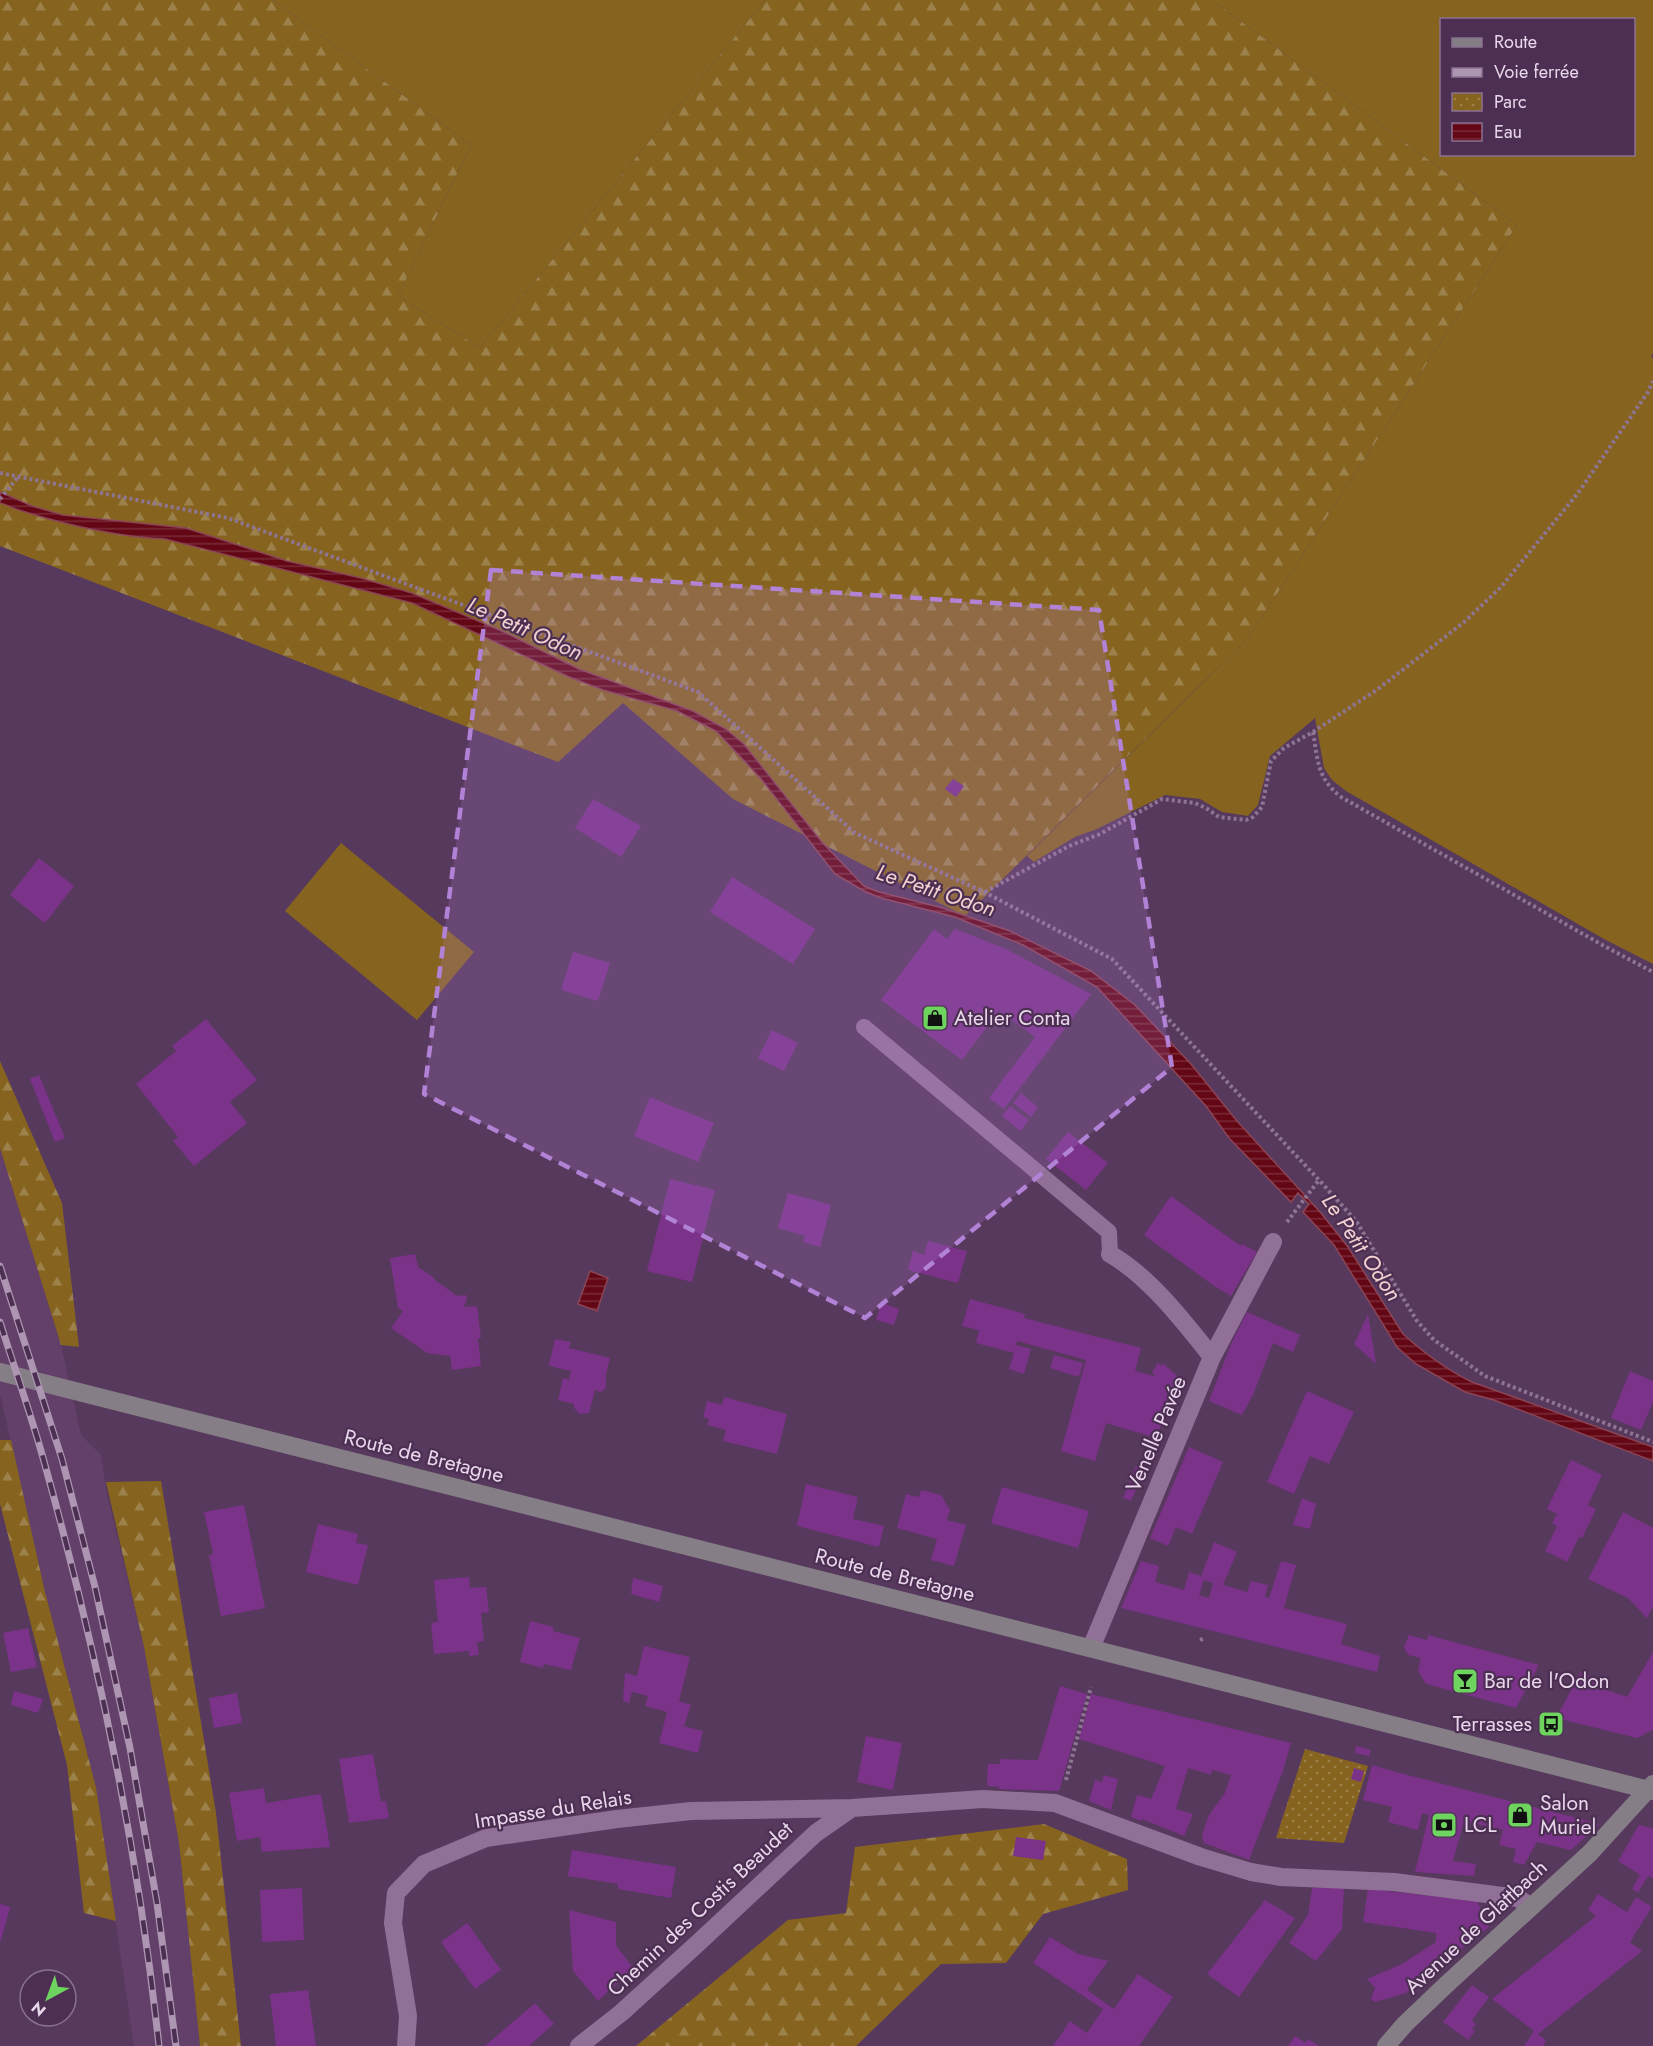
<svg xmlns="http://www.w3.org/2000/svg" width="1653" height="2046" viewBox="0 0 1653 2046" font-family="Jost,sans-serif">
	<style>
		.built { fill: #63406a }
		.grass { fill: #866420; fill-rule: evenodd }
		.forest { fill: url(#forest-firs) }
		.park { fill: url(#park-dots) }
		.water { fill: url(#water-rules); stroke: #8b4556; stroke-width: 1.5 }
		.building { fill: #7b3289; fill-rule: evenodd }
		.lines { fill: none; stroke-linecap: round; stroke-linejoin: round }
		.path { stroke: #8e7593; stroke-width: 4; stroke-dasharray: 3 3; stroke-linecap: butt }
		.lane { stroke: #917097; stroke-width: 16 }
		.street { stroke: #917097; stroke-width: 18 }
		.secondary { stroke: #857e86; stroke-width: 18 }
		.rail-casing { stroke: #ad96b1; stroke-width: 7 }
		.rail { stroke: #4c2f52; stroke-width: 4.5; stroke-dasharray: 14; stroke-linecap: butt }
		.marked { fill: #b282d6; fill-opacity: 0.2; stroke: #b282d6; stroke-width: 4.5; stroke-dasharray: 12 8; stroke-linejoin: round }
		.labels { text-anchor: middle; stroke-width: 4.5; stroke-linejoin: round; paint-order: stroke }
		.poi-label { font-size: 21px; fill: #e9d7ec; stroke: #4c2f52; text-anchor: start }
		.street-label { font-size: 21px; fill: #e9d7ec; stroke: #4c2f52 }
		.water-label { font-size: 22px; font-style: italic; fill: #f2d1d0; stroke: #4c2f52 }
	</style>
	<defs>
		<pattern id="forest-firs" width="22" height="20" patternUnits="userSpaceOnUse" patternTransform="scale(1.5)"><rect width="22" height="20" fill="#866420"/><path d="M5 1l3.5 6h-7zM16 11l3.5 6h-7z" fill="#9d814b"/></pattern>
		<pattern id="park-dots" width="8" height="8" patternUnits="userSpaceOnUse" patternTransform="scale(1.5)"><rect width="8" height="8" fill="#866420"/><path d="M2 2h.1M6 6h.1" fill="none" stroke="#9d814b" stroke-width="1.8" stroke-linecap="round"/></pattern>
		<pattern id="water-rules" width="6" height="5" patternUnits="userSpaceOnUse" patternTransform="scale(1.5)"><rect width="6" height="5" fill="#630715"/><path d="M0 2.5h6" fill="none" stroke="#792a37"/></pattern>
	</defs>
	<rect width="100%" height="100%" fill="#57395d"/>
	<path class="built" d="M 0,1148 L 61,1345 L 81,1435 L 101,1455 L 107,1494 L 144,1647 L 179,1843 L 200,2046 L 134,2046 L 96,1787 L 45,1592 L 0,1394 Z"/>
	<path class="grass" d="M 273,0 L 765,0 L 480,348 L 398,296 L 471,145 Z
		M 1212,0 L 1653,0 L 1653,353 L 1651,357 L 1653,358 L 1653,964 L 1604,939 L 1346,791 L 1332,780 L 1324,768 L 1315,718 L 1270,756 L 1258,805 L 1248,816 L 1222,812 L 1200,799 L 1165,795 L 1097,829 L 1075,837 L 1034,862 L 1027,856 L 1249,637 L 1517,225 ZM 1442,20 L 1634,20 L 1634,154 L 1442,154 Z
		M 341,843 L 474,952 L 417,1020 L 285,911 Z"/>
	<path class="forest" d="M 0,0 L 273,0 L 471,145 L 398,296 L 480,348 L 765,0 L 1212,0 L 1517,225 L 1249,637 L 965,916 L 733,799 L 623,703 L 558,762 L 0,546 Z
		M 0,1061 L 62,1203 L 79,1347 L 61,1345 L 0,1148 Z
		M 0,1440 L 11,1440 L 45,1592 L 96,1787 L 116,1921 L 84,1913 L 67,1765 L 0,1504 Z
		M 161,1481 L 216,1813 L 241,2046 L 200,2046 L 179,1843 L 144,1647 L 106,1482 Z
		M 1044,1824 L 1127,1859 L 1128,1890 L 1043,1914 L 1006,1963 L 941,1964 L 856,2046 L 636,2046 L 788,1920 L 846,1913 L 855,1847 Z"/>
	<path class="park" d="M 1305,1749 L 1368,1766 L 1344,1843 L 1276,1838 Z"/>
	<path class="water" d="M 0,492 L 32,506 L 63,515 L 186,528 L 287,561 L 361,578 L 412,593 L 502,631 L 579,669 L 693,711 L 726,729 L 744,744 L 822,842 L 864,886 L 879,892 L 943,908 L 1010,931 L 1091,971 L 1135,1005 L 1191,1064 L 1237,1121 L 1321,1213 L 1348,1247 L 1403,1334 C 1424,1353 1447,1370 1472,1382 L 1653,1447 L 1653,1461 L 1494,1400 L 1465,1392 L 1416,1364 L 1397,1347 L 1334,1245 L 1303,1212 L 1309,1204 L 1298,1193 L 1291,1202 L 1229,1138 L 1206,1106 L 1097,987 L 1023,945 L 955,917 L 881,898 L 864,891 L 835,874 L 761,779 L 716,731 L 677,711 L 603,690 L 569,677 L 412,603 L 165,539 C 118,537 67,525 22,511 C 14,509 8,505 0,503 Z
		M 590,1271 L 608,1278 L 597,1311 L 578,1304 Z"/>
	<path class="building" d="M 953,779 L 964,786 L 956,797 L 945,789 Z
		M 593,799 L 641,826 L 621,857 L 575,828 Z
		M 39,858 L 74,886 L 45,923 L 10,895 Z
		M 732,877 L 815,929 L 793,964 L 710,912 Z
		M 934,929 L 947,939 L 955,929 L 1004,948 L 1091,994 L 1004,1109 L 989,1098 L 1035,1037 L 999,1011 L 962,1060 L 881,1000 Z
		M 573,952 L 610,963 L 598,1001 L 561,990 Z
		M 206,1019 L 257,1080 L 230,1102 L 247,1123 L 194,1166 L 173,1141 L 178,1137 L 136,1084 L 176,1051 L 172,1046 Z
		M 772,1030 L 798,1043 L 784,1071 L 758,1058 Z
		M 39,1075 L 65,1138 L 55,1142 L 30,1079 Z
		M 1021,1093 L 1038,1107 L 1031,1117 L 1013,1103 Z
		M 650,1097 L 714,1123 L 698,1162 L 634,1136 Z
		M 1010,1106 L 1029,1120 L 1020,1131 L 1002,1116 Z
		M 1068,1132 L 1108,1163 L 1086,1190 L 1046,1159 Z
		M 670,1179 L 715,1190 L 692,1282 L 647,1271 Z
		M 788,1193 L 831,1205 L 820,1247 L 803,1242 L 805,1236 L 778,1228 Z
		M 1171,1196 L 1241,1246 L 1242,1244 L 1257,1252 L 1231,1296 L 1214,1286 L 1144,1235 Z
		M 928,1241 L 967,1251 L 958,1283 L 908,1270 L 913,1251 L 924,1255 Z
		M 415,1254 L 418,1267 L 433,1277 L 435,1280 L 457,1296 L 466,1295 L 467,1299 L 464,1307 L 477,1306 L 481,1338 L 478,1338 L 481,1366 L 452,1370 L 450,1356 L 427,1353 L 391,1328 L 403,1311 L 398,1308 L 390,1258 Z
		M 970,1299 L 1025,1314 L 1024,1318 L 1141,1348 L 1135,1371 L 1154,1376 L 1155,1375 L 1152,1372 L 1158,1363 L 1162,1366 L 1163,1363 L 1180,1379 L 1156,1438 L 1106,1423 L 1095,1461 L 1061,1451 L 1086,1360 L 1017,1341 L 1016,1345 L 1031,1349 L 1024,1374 L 1009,1369 L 1014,1353 L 976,1343 L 979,1330 L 962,1326 Z
		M 881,1303 L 899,1309 L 894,1325 L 876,1320 Z
		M 1247,1312 L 1300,1335 L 1293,1352 L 1273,1343 L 1253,1395 L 1242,1415 L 1209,1401 L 1231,1344 Z
		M 1368,1314 L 1376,1364 L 1354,1344 Z
		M 555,1339 L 571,1342 L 569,1348 L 610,1358 L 606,1375 L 606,1387 L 601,1392 L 595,1390 L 589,1413 L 580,1414 L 574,1408 L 574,1404 L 558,1400 L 563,1378 L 569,1380 L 571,1371 L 549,1366 Z
		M 1054,1355 L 1083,1363 L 1079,1377 L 1050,1368 Z
		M 1630,1371 L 1653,1381 L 1653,1402 L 1641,1430 L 1611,1418 Z
		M 1307,1391 L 1354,1412 L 1329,1464 L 1310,1456 L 1294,1494 L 1267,1482 Z
		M 724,1397 L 787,1414 L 777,1454 L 723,1441 L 726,1430 L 707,1425 L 709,1419 L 703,1417 L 707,1401 L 722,1405 Z
		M 1189,1447 L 1223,1462 L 1192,1534 L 1176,1527 L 1168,1546 L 1150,1538 Z
		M 1571,1460 L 1602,1475 L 1588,1505 L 1596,1509 L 1582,1538 L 1579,1537 L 1567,1562 L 1545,1551 L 1557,1526 L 1552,1523 L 1557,1514 L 1547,1509 Z
		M 1136,1466 L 1144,1469 L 1131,1501 L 1123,1498 Z
		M 806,1484 L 858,1497 L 853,1519 L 884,1526 L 879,1547 L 797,1526 Z
		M 1002,1487 L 1089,1511 L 1078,1548 L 991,1523 Z
		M 921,1490 L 941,1495 L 950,1510 L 947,1520 L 966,1525 L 954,1566 L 931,1560 L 937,1539 L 897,1528 L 906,1494 L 919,1497 Z
		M 1302,1498 L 1316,1504 L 1310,1529 L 1293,1525 Z
		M 244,1505 L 265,1608 L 221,1616 L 209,1555 L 213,1554 L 204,1512 Z
		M 1623,1512 L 1653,1528 L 1653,1606 L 1647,1618 L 1628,1598 L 1588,1579 Z
		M 318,1524 L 358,1534 L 356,1543 L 368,1545 L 358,1585 L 306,1572 Z
		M 1214,1542 L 1237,1552 L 1223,1585 L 1247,1592 L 1251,1581 L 1268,1585 L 1265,1597 L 1269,1598 L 1281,1561 L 1296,1565 L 1284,1608 L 1347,1624 L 1341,1644 L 1380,1656 L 1377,1672 L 1121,1608 L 1141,1561 L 1159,1566 L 1155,1582 L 1184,1590 L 1189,1572 L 1201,1576 ZM 1204,1580 L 1213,1583 L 1209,1598 L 1199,1595 Z
		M 469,1577 L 470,1588 L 486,1587 L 489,1612 L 481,1613 L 484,1641 L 477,1642 L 479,1655 L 469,1656 L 469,1651 L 434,1654 L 431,1623 L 438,1622 L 434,1580 Z
		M 633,1578 L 663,1586 L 659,1602 L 631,1594 Z
		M 530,1621 L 553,1627 L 553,1631 L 580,1638 L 571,1670 L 544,1664 L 543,1668 L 520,1662 Z
		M 28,1628 L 37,1667 L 11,1672 L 3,1633 Z
		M 1409,1635 L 1427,1640 L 1428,1635 L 1539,1665 L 1516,1708 L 1426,1684 L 1418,1671 L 1421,1658 L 1408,1655 L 1404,1647 Z
		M 644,1646 L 690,1657 L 679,1701 L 691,1705 L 684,1726 L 703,1731 L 698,1753 L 659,1743 L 667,1712 L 645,1706 L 648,1696 L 632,1692 L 629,1703 L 623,1701 L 625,1673 L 637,1676 Z
		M 1653,1652 L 1653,1730 L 1637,1738 L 1556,1718 L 1581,1672 L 1602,1682 L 1601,1688 L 1627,1697 Z
		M 1060,1686 L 1087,1694 L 1059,1791 L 999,1789 L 999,1787 L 987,1786 L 988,1764 L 1000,1764 L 1000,1759 L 1038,1760 Z
		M 14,1691 L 43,1699 L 38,1713 L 11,1705 Z
		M 237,1693 L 242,1723 L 214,1728 L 209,1698 Z
		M 1091,1694 L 1291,1743 L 1283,1771 L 1249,1860 L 1204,1843 L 1202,1835 L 1209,1815 L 1225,1793 L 1231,1775 L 1212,1770 L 1211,1775 L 1188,1768 L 1176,1809 L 1193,1814 L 1184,1836 L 1142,1819 L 1141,1821 L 1131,1817 L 1137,1795 L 1151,1799 L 1165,1766 L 1079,1739 Z
		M 1544,1718 L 1559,1722 L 1557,1729 L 1543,1725 Z
		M 866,1736 L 902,1743 L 893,1790 L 857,1782 Z
		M 1356,1746 L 1371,1750 L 1369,1756 L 1355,1753 Z
		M 373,1754 L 381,1802 L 386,1801 L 389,1818 L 349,1823 L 339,1759 Z
		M 1372,1765 L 1400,1773 L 1600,1824 L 1571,1850 L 1537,1842 L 1524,1865 L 1513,1862 L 1516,1849 L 1499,1845 L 1503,1830 L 1464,1821 L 1453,1861 L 1476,1864 L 1474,1876 L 1415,1872 L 1429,1815 L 1422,1813 L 1418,1830 L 1388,1822 L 1392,1807 L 1363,1800 Z
		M 1354,1768 L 1364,1771 L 1361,1782 L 1351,1779 Z
		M 1104,1775 L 1118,1779 L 1111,1810 L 1089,1801 L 1095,1780 L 1102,1782 Z
		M 264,1788 L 266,1803 L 321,1794 L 330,1847 L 262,1852 L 260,1837 L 237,1841 L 229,1793 Z
		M 1639,1825 L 1653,1828 L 1653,1878 L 1648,1876 L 1638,1893 L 1632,1889 L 1640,1875 L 1618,1861 Z
		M 1016,1837 L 1046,1841 L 1043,1860 L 1013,1856 Z
		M 572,1850 L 676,1867 L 671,1898 L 618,1889 L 618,1884 L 568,1876 Z
		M 1344,1887 L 1342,1929 L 1316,1961 L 1289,1943 L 1308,1915 L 1312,1888 Z
		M 302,1888 L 304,1940 L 262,1942 L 260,1890 Z
		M 1368,1889 L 1477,1901 L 1489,1927 L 1406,1993 L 1375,2002 L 1371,1999 L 1375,1988 L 1367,1979 L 1402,1964 L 1436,1942 L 1436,1933 L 1363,1922 Z
		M 1598,1894 L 1627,1912 L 1636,1897 L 1652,1907 L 1630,1942 L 1642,1951 L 1538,2034 L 1546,2040 L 1543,2046 L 1524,2046 L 1534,2031 L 1492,1999 L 1596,1916 L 1588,1910 Z
		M 1265,1900 L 1295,1918 L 1239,1997 L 1207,1974 Z
		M 0,1904 L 10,1907 L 1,1940 L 0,1940 Z
		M 569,1910 L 616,1922 L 616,1945 L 633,1968 L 598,2001 L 573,1971 Z
		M 467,1923 L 501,1970 L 475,1989 L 441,1942 Z
		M 1050,1937 L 1078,1954 L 1108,1961 L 1087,1990 L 1114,2009 L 1138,1974 L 1173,1997 L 1139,2046 L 1053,2046 L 1070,2021 L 1087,2033 L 1103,2009 L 1033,1963 Z
		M 1472,1985 L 1489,1997 L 1472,2020 L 1476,2024 L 1472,2029 L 1475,2031 L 1468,2040 L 1443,2022 Z
		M 308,1990 L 316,2046 L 276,2046 L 270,1994 Z
		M 535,2003 L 554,2024 L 529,2046 L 485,2046 Z
		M 1295,2036 L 1306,2043 L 1308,2039 L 1319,2046 L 1288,2046 Z"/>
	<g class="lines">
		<path class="path" d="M 0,473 L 228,518 L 698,692 L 855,833 L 984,892 L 1112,959 L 1319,1180 L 1356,1221 L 1417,1321 L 1434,1340 L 1485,1376 L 1653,1442
			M 0,499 L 18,477
			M 1313,732 L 1378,689 L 1463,623 L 1501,587 L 1578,493 L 1648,392 L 1653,381
			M 985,892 L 1069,846 L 1100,834 L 1162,799 L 1195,803 L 1206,808 L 1219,817 L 1246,820 L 1253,817 L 1262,807 L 1271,761 L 1284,748 L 1313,732 C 1318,761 1317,778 1341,797 L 1606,947 L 1653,972
			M 1287,1222 L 1319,1180
			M 1200,1640 L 1205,1638
			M 1066,1780 L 1091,1687"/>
		<path class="lane" d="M 864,1027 L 1109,1232 L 1110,1254"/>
		<path class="street" d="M 1110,1254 C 1149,1276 1184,1322 1212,1357
			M 1091,1648 L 1212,1357 L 1273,1242
			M 406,2046 L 408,2016 L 393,1923 L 396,1893 L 424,1864 L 486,1838 L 617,1819 L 691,1811 L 852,1808 L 983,1799 L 1055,1803 L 1201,1857 L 1251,1872 L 1281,1877 L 1394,1882 L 1518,1898 L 1531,1907
			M 579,2046 L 621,2013 L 697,1944 L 816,1833 L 852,1808"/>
		<path class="secondary" d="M 0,1372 L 1653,1791
			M 1386,2046 L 1405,2024 L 1447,1984 L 1590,1853 L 1653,1784"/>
		<g class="rail-casing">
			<path id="rail" d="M 0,1266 L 62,1459 L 95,1587 L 130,1748 L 157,1903 L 176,2046
				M 0,1322 C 15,1370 32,1417 45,1465 C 98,1655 138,1850 159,2046"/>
		</g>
		<use href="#rail" class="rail"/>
	</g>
	<path class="marked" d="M 491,570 L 1099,610 L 1172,1067 L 865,1318 L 424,1094 Z"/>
	<defs>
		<g id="shop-square" transform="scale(1.35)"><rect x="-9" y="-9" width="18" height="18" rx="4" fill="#6fd360" stroke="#4c2f52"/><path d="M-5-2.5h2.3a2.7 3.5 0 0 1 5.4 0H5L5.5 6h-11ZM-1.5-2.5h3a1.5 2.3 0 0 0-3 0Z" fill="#111"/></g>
		<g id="bar-square" transform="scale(1.35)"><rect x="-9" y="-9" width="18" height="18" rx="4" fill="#6fd360" stroke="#4c2f52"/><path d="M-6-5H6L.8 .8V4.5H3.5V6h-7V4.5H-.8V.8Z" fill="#111"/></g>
		<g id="bus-square" transform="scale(1.35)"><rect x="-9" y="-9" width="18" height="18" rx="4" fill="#6fd360" stroke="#4c2f52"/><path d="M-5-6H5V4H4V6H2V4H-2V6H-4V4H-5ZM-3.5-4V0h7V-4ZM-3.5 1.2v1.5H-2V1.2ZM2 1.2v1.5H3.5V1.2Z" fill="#111"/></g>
		<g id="bank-square" transform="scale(1.35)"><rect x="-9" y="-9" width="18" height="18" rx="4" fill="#6fd360" stroke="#4c2f52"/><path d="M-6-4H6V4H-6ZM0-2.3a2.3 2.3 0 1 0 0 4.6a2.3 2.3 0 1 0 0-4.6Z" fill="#111"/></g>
	</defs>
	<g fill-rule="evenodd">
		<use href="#shop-square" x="935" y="1018"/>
		<use href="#bar-square" x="1465" y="1681"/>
		<use href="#bus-square" x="1551" y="1724"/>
		<use href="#shop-square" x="1520" y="1815"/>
		<use href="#bank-square" x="1444" y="1825"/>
	</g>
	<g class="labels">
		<g class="poi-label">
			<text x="954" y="1025">Atelier Conta</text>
			<text x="1484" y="1688">Bar de l'Odon</text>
			<text x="1532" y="1731" text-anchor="end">Terrasses</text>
			<text x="1540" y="1810">Salon<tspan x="1540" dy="24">Muriel</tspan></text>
			<text x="1464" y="1832">LCL</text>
		</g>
		<g class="street-label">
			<text transform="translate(1156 1434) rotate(-67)" y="7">Venelle Pavée</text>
			<text transform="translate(424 1456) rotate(14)" y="7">Route de Bretagne</text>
			<text transform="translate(895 1575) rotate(14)" y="7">Route de Bretagne</text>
			<text transform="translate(553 1809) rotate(-9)" y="7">Impasse du Relais</text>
			<text transform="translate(700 1909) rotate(-43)" y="7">Chemin des Costis Beaudet</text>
			<text transform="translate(1476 1927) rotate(-43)" y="7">Avenue de Glattbach</text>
		</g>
		<g class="water-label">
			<text transform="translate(525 628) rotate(24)" y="8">Le Petit Odon</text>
			<text transform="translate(936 890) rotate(18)" y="8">Le Petit Odon</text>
			<text transform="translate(1362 1247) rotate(56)" y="8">Le Petit Odon</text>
		</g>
	</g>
	<rect x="1440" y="18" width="195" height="138" fill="#4c2f52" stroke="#8b7290" stroke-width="1.5"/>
	<rect x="1452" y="38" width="30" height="9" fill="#857e86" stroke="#8b7290" stroke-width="1.5"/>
	<text x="1494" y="48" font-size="18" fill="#e9d7ec">Route</text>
	<rect x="1452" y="68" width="30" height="9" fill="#ad96b1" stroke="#8b7290" stroke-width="1.5"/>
	<text x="1494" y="78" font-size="18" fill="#e9d7ec">Voie ferrée</text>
	<rect x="1452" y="93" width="30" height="18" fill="url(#park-dots)" stroke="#8b7290" stroke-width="1.5"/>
	<text x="1494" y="108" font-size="18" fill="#e9d7ec">Parc</text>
	<rect x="1452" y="123" width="30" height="18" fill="url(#water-rules)" stroke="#8b7290" stroke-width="1.5"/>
	<text x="1494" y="138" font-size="18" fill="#e9d7ec">Eau</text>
	<g transform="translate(48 1998) rotate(221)"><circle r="28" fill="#4c2f52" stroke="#8b7290" stroke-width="1.5"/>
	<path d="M0-4.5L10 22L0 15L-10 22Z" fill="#6fd360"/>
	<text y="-9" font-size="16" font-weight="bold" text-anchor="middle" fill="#e9d7ec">N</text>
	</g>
</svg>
